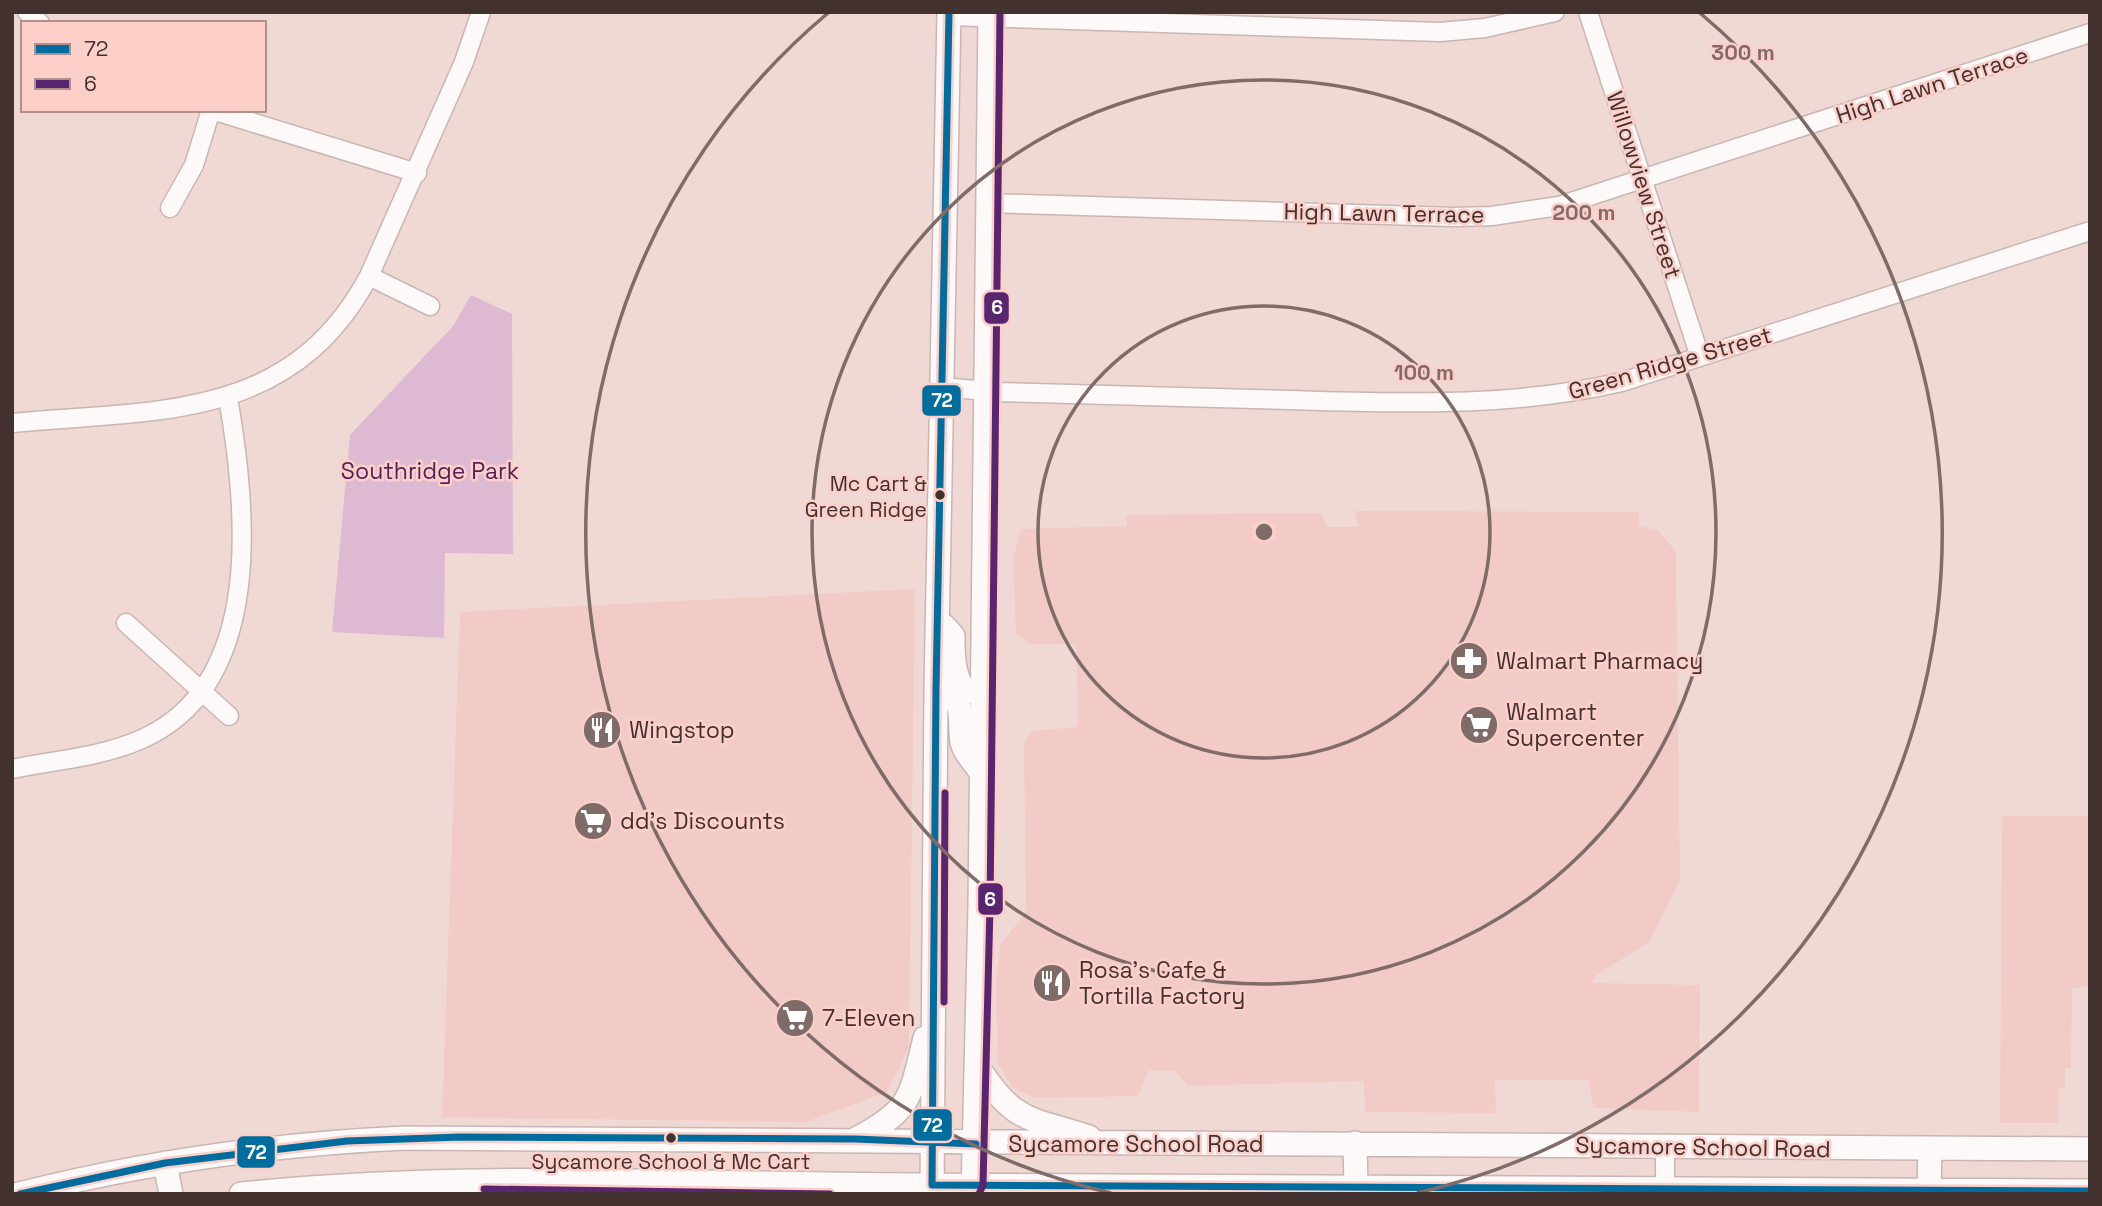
<svg xmlns="http://www.w3.org/2000/svg" width="2102" height="1206" viewBox="0 0 2102 1206" font-family="'Space Grotesk',sans-serif">
	<style>
		.built { fill: #f3cbc6 }
		.green { fill: #debad2 }
		.lines { fill: none; stroke-linecap: round; stroke-linejoin: round }
		.minor-casing { stroke: #c9b6b4; stroke-width: 21 }
		.major-casing { stroke: #c9b6b4; stroke-width: 26 }
		.minor { stroke: #fdf9f9; stroke-width: 18 }
		.major { stroke: #fdf9f9; stroke-width: 23 }
		.bus-1-casing { stroke: #fccfc9; stroke-width: 12 }
		.bus-2-casing { stroke: #fccfc9; stroke-width: 12 }
		.bus-1 { stroke: #006d9e; stroke-width: 7 }
		.bus-2 { stroke: #5a256f; stroke-width: 7 }
		.ring { fill: none; stroke: #7f6b68; stroke-width: 3.5 }
		.bus-dot { fill: #42312e; stroke: #fccfc9; stroke-width: 2.5 }
		.labels { text-anchor: middle; stroke-width: 5; stroke-linejoin: round; paint-order: stroke }
		.bus-label { font-size: 21px; fill: #42312e; stroke: #fccfc9; text-anchor: end }
		.street-label { font-size: 23px; fill: #42312e; stroke: #fccfc9 }
		.park-label { font-size: 23px; fill: #561f57; stroke: #fccfc9 }
		.poi-label { font-size: 23px; fill: #42312e; stroke: #fccfc9; text-anchor: start }
		.centre { fill: #7f6b68; stroke: #fccfc9; stroke-width: 3.5 }
		.ring-label { font-size: 21px; text-anchor: middle; font-weight: bold; fill: #7f6b68; stroke: #fccfc9; stroke-width: 5; stroke-linejoin: round; paint-order: stroke }
		.line-badge { stroke: #fccfc9; stroke-width: 2.5 }
		.badge-label { font-size: 19px; text-anchor: middle; font-weight: bold; fill: #fff }
	</style>
	<rect width="100%" height="100%" fill="#f0d8d5"/>
	<path class="built" d="M 1355,511 L 1639,512 L 1638,526 L 1658,530 L 1676,552 L 1680,880 L 1649,942 L 1595,976 L 1592,983 L 1700,985 L 1699,1112 L 1594,1108 L 1588,1080 L 1495,1080 L 1496,1113 L 1365,1112 L 1364,1081 L 1188,1086 L 1174,1070 L 1148,1071 L 1138,1096 L 1035,1098 L 1012,1087 L 998,1063 L 996,981 L 1001,944 L 1026,912 L 1024,744 L 1032,731 L 1078,727 L 1076,644 L 1029,644 L 1016,633 L 1013,559 L 1021,529 L 1127,526 L 1126,515 L 1321,513 L 1327,527 L 1359,527 Z
		M 915,589 L 909,1047 L 887,1092 L 806,1122 L 442,1117 L 460,612 Z
		M 2002,816 L 2090,816 L 2090,987 L 2072,988 L 2071,1068 L 2065,1068 L 2065,1088 L 2059,1089 L 2058,1123 L 2000,1123 Z"/>
	<path class="green" d="M 471,295 L 512,314 L 513,554 L 445,553 L 444,638 L 332,632 L 350,435 L 453,326 Z"/>
	<g class="lines">
		<g class="minor-casing">
			<path id="minor" d="M 27,12 L 40,23
				M 1588,12 L 1700,357
				M 949,16 L 1440,32 L 1485,28 L 1555,12
				M 212,110 L 417,173
				M 987,203 L 1453,217 L 1492,216 L 1559,206 L 2090,33
				M 170,208 L 194,165 L 211,110
				M 369,276 L 430,306
				M 942,387 L 997,392 C 1095,395 1192,397 1289,400 C 1404,403 1508,408 1622,382 L 2090,231
				M 12,423 C 156,409 290,423 369,276 L 464,62 L 481,12
				M 126,623 L 229,716
				M 12,769 C 55,760 102,757 142,739 C 266,684 247,506 228,398
				M 1665,1146 L 1665,1194"/>
		</g>
		<g class="major-casing">
			<path id="major" d="M 944,626 L 953,636 C 953,656 953,675 965,691 L 979,692
				M 936,689 C 968,698 958,716 962,742 C 964,752 974,762 980,771
				M 976,1064 C 1014,1123 1026,1117 1089,1137
				M 856,1139 C 913,1109 910,1097 925,1038
				M 1355,1143 L 1356,1188
				M 165,1163 L 171,1194
				M 1929,1190 L 1930,1149
				M 19,1194 C 145,1162 275,1144 405,1138 L 2090,1149
				M 241,1194 C 474,1170 704,1185 937,1185 C 1322,1185 1706,1188 2090,1191
				M 932,1194 L 936,689 L 949,12
				M 973,1194 L 980,906 L 990,12"/>
		</g>
		<use href="#minor" class="minor"/>
		<use href="#major" class="major"/>
		<g class="bus-1-casing">
			<path id="bus-1" d="M 949,12 L 936,689 L 932,1185 L 2090,1191
				M 20,1194 L 165,1163 L 347,1141 L 460,1137 L 855,1139 L 976,1144"/>
		</g>
		<g class="bus-2-casing">
			<path id="bus-2" d="M 944,1002 L 945,793
				M 484,1189 L 830,1194
				M 979,1194 L 983,1185 L 990,906 L 1000,12"/>
		</g>
		<use href="#bus-1" class="bus-1"/>
		<use href="#bus-2" class="bus-2"/>
	</g>
	<g class="ring">
		<circle cx="1264" cy="532" r="226"/>
		<circle cx="1264" cy="532" r="452"/>
		<path d="M1111 1193A678 678 0 0 1 828 13M1700 13A678 678 0 0 1 1417 1193"/>
	</g>
	<defs>
		<g id="pharmacy-disc" transform="scale(2.0125)"><circle r="9.5" fill="#7f6b68" stroke="#fccfc9"/><path d="M-2-6h4v4h4v4h-4v4h-4v-4h-4v-4h4Z" fill="#fff"/></g>
		<g id="supermarket-disc" transform="scale(2.0125)"><circle r="9.5" fill="#7f6b68" stroke="#fccfc9"/><path d="M-6-5.5h2.5l.6 2H6L4.5 2H-2.5L-4.4-4H-6ZM-1.5 3.2a1.3 1.3 0 1 0 .1 0ZM3 3.2a1.3 1.3 0 1 0 .1 0Z" fill="#fff"/></g>
		<g id="restaurant-disc" transform="scale(2.0125)"><circle r="9.5" fill="#7f6b68" stroke="#fccfc9"/><path d="M-5-6h1v4h1v-4h1v4h1v-4h1v5L-1.5 .5V6h-2V.5L-5-1ZM5-6V6H3V1.5H1.5Q1.5-4 5-6Z" fill="#fff"/></g>
	</defs>
	<g fill-rule="evenodd">
		<use href="#pharmacy-disc" x="1469" y="661"/>
		<use href="#supermarket-disc" x="1479" y="725"/>
		<use href="#restaurant-disc" x="602" y="730"/>
		<use href="#supermarket-disc" x="593" y="821"/>
		<use href="#restaurant-disc" x="1052" y="983"/>
		<use href="#supermarket-disc" x="795" y="1018"/>
	</g>
	<g class="bus-dot">
		<circle cx="940" cy="495" r="6"/>
		<circle cx="671" cy="1138" r="6"/>
	</g>
	<g class="labels">
		<g class="bus-label">
			<text x="927" y="491">Mc Cart &amp;<tspan x="927" dy="26">Green Ridge</tspan></text>
			<text x="671" y="1169" text-anchor="middle">Sycamore School &amp; Mc Cart</text>
		</g>
		<g class="street-label">
			<text transform="translate(1932 85) rotate(-18)" y="8">High Lawn Terrace</text>
			<text transform="translate(1644 185) rotate(72)" y="8">Willowview Street</text>
			<text transform="translate(1384 213) rotate(1)" y="8">High Lawn Terrace</text>
			<text transform="translate(1670 363) rotate(-16)" y="8">Green Ridge Street</text>
			<text x="1136" y="1152">Sycamore School Road</text>
			<text transform="translate(1703 1147) rotate(1)" y="8">Sycamore School Road</text>
		</g>
		<g class="park-label">
			<text x="430" y="479">Southridge Park</text>
		</g>
		<g class="poi-label">
			<text x="1496" y="669">Walmart Pharmacy</text>
			<text x="1506" y="720">Walmart<tspan x="1506" dy="26">Supercenter</tspan></text>
			<text x="629" y="738">Wingstop</text>
			<text x="620" y="829">dd's Discounts</text>
			<text x="1079" y="978">Rosa's Cafe &amp;<tspan x="1079" dy="26">Tortilla Factory</tspan></text>
			<text x="822" y="1026">7-Eleven</text>
		</g>
	</g>
	<circle cx="1264" cy="532" r="10" class="centre"/>
	<g class="ring-label">
		<text x="1743" y="60">300 m</text>
		<text x="1584" y="220">200 m</text>
		<text x="1424" y="380">100 m</text>
	</g>
	<g class="line-badge">
		<rect x="983" y="291" width="27" height="34" rx="7" fill="#5a256f"/>
		<rect x="921" y="384" width="41" height="33" rx="7" fill="#006d9e"/>
		<rect x="977" y="882" width="27" height="34" rx="7" fill="#5a256f"/>
		<rect x="912" y="1108" width="41" height="34" rx="7" fill="#006d9e"/>
		<rect x="236" y="1135" width="40" height="34" rx="7" fill="#006d9e"/>
	</g>
	<g class="badge-label">
		<text x="997" y="314">6</text>
		<text x="942" y="407">72</text>
		<text x="990" y="906">6</text>
		<text x="932" y="1132">72</text>
		<text x="256" y="1159">72</text>
	</g>
	<rect width="2102" height="1206" fill="none" stroke="#42312e" stroke-width="28"/>
	<rect x="21" y="21" width="245" height="91" fill="#fccfc9" stroke="#b2908b" stroke-width="2"/>
	<rect x="35" y="44" width="35" height="10" fill="#006d9e" stroke="#b2908b" stroke-width="2"/>
	<text x="84" y="56" font-size="21" fill="#42312e">72</text>
	<rect x="35" y="79" width="35" height="10" fill="#5a256f" stroke="#b2908b" stroke-width="2"/>
	<text x="84" y="91" font-size="21" fill="#42312e">6</text>
</svg>
